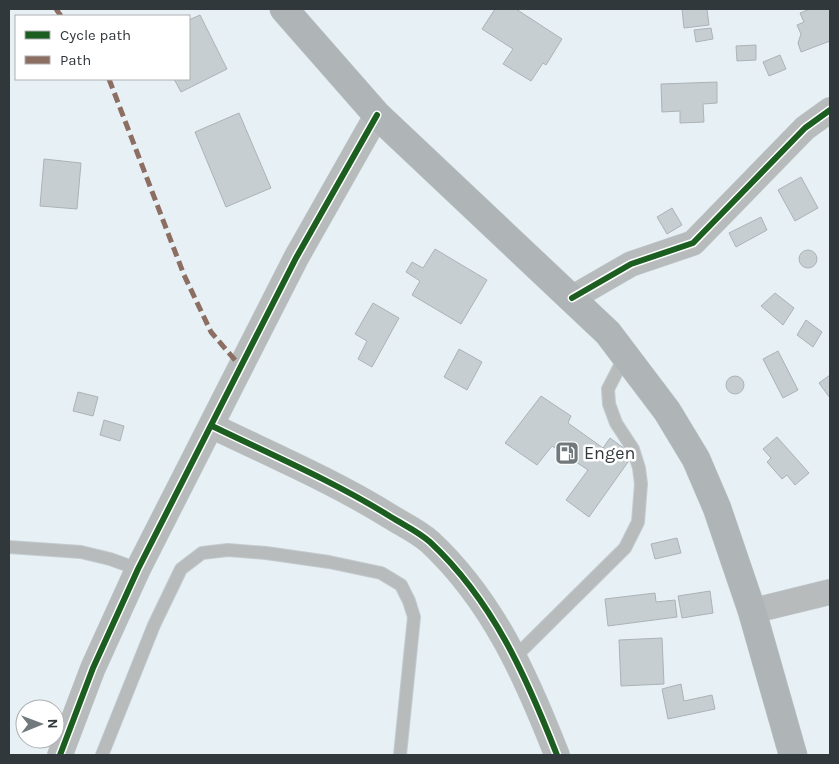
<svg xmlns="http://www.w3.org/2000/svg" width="839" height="764" viewBox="0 0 839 764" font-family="Karla,sans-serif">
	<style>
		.building { fill: #c7ced2; stroke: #acb3b7 }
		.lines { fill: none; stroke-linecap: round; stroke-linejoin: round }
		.lane-casing { stroke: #c3cbcf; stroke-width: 14 }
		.street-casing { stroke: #c3cbcf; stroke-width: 26 }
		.primary-casing { stroke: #c3cbcf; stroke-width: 29 }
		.lane { stroke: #b7bbbc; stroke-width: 12 }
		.street { stroke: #b7bbbc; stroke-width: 25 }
		.primary { stroke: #afb5b6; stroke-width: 28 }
		.quiet { stroke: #8d6e63; stroke-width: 5; stroke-dasharray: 10 5; stroke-linecap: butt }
		.cycleway-casing { stroke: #fff; stroke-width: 9 }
		.cycleway { stroke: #1b5e20; stroke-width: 6 }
		.labels { text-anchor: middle; stroke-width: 5; stroke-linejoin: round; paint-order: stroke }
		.poi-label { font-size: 18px; fill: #31383b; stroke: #fff; text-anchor: start }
	</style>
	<rect width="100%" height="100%" fill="#e7f1f5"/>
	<path class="building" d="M 495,9 L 516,9 L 562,39 L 546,65 L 543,63 L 531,81 L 503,64 L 513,49 L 482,29 Z
		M 682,9 L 707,9 L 709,25 L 684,28 Z
		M 810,9 L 830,9 L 830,41 L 801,52 L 798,43 L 801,34 L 797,25 L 804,22 L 800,13 Z
		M 200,15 L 227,69 L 181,92 L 174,79 L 189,79 L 189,20 Z
		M 711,28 L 713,39 L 696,42 L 694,30 Z
		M 756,45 L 756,60 L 737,61 L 736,46 Z
		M 780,55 L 786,69 L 769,76 L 763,62 Z
		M 717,82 L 717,103 L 703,104 L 704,122 L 680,123 L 680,111 L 662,112 L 661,84 Z
		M 239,113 L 271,188 L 226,207 L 195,132 Z
		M 44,159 L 81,163 L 77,209 L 40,206 Z
		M 801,177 L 818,208 L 795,221 L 778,190 Z
		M 672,208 L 682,225 L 667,234 L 657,217 Z
		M 761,217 L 767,230 L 736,247 L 729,233 Z
		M 435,249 L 487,280 L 461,324 L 412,295 L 420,281 L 406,272 L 412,262 L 423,268 Z
		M799 259a9 9 0 1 1 18 0a9 9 0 1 1-18 0Z
		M 775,293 L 794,308 L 783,325 L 761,306 Z
		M 373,303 L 399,318 L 372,367 L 358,359 L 367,341 L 355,334 Z
		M 806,320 L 822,332 L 813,347 L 797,335 Z
		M 459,349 L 482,362 L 467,390 L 444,377 Z
		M 778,351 L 798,390 L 783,398 L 763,359 Z
		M 830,375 L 830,398 L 819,383 Z
		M726 385a9 9 0 1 1 18 0a9 9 0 1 1-18 0Z
		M 78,392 L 98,397 L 93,416 L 73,411 Z
		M 541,396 L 571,416 L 568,423 L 603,448 L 610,438 L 633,455 L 589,517 L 566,500 L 588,470 L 552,446 L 537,465 L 505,443 Z
		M 104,420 L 124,426 L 120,441 L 100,435 Z
		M 777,437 L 809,473 L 795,485 L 787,475 L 782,479 L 767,462 L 771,458 L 763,449 Z
		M 677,538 L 681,553 L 655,559 L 651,544 Z
		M 710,591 L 713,613 L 682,618 L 678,596 Z
		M 655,593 L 656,602 L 675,600 L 677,617 L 608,626 L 605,599 Z
		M 662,638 L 664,684 L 621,686 L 619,640 Z
		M 681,684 L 684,701 L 712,695 L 715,709 L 668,719 L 662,689 Z"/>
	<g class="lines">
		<g class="lane-casing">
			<path id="lane" d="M 9,547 L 81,552 L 110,559 L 138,569
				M 515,657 L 625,548 L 638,522 L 641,484 L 639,468 L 633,449 L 616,423 L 609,404 L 608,389 L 625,356
				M 102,755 L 154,625 L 181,569 L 202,553 L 228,550 L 266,553 L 329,562 L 381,573 L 401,585 L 409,601 L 414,617 L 400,755"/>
		</g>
		<g class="street-casing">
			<path id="street" d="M 572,298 L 631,264 L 693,243 L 805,128 L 830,110
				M 212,426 C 272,455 335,482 391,517 C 404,525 419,532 430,542 C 493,601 526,676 557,755
				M 752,611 L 830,592
				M 60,755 L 93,668 L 138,569 L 296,258 L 377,115"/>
		</g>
		<g class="primary-casing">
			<path id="primary" d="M 284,9 L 377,115 L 608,333 L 667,411 L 696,459 L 717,508 L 752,611 L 793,755"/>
		</g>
		<use href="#lane" class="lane"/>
		<use href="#street" class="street"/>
		<use href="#primary" class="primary"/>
		<path class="quiet" d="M 56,9 L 61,16
			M 109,79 L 184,275 L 211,332 L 241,367"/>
		<g class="cycleway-casing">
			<path id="cycleway" d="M 572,298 L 631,264 L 693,243 L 805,128 L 830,110
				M 212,426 C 272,455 335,482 391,517 C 404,525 419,532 430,542 C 493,601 526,676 557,755
				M 60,755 L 93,668 L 138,569 L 296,258 L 377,115"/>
		</g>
		<use href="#cycleway" class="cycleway"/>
	</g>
	<defs>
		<g id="fuel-square" transform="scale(1.25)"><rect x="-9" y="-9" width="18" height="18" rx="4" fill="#71797c" stroke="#fff"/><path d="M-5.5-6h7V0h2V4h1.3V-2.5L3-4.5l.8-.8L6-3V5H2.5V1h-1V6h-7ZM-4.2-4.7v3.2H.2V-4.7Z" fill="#fff"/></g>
	</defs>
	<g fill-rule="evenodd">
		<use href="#fuel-square" x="567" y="453"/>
	</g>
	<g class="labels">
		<g class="poi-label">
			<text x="584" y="459">Engen</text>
		</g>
	</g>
	<rect width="839" height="764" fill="none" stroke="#31383b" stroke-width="20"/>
	<rect x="15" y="15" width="175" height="65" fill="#ffffff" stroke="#adafb1"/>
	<rect x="25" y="31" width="25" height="8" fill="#1b5e20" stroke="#adafb1"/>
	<text x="60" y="40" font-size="15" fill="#31383b">Cycle path</text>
	<rect x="25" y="56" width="25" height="8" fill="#8d6e63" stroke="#adafb1"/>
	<text x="60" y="65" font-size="15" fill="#31383b">Path</text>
	<g transform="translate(40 724) rotate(89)"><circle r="24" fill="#ffffff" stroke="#adafb1"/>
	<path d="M0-4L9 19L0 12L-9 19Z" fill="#71797c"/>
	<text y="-8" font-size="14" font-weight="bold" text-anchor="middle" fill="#31383b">N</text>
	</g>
</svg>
